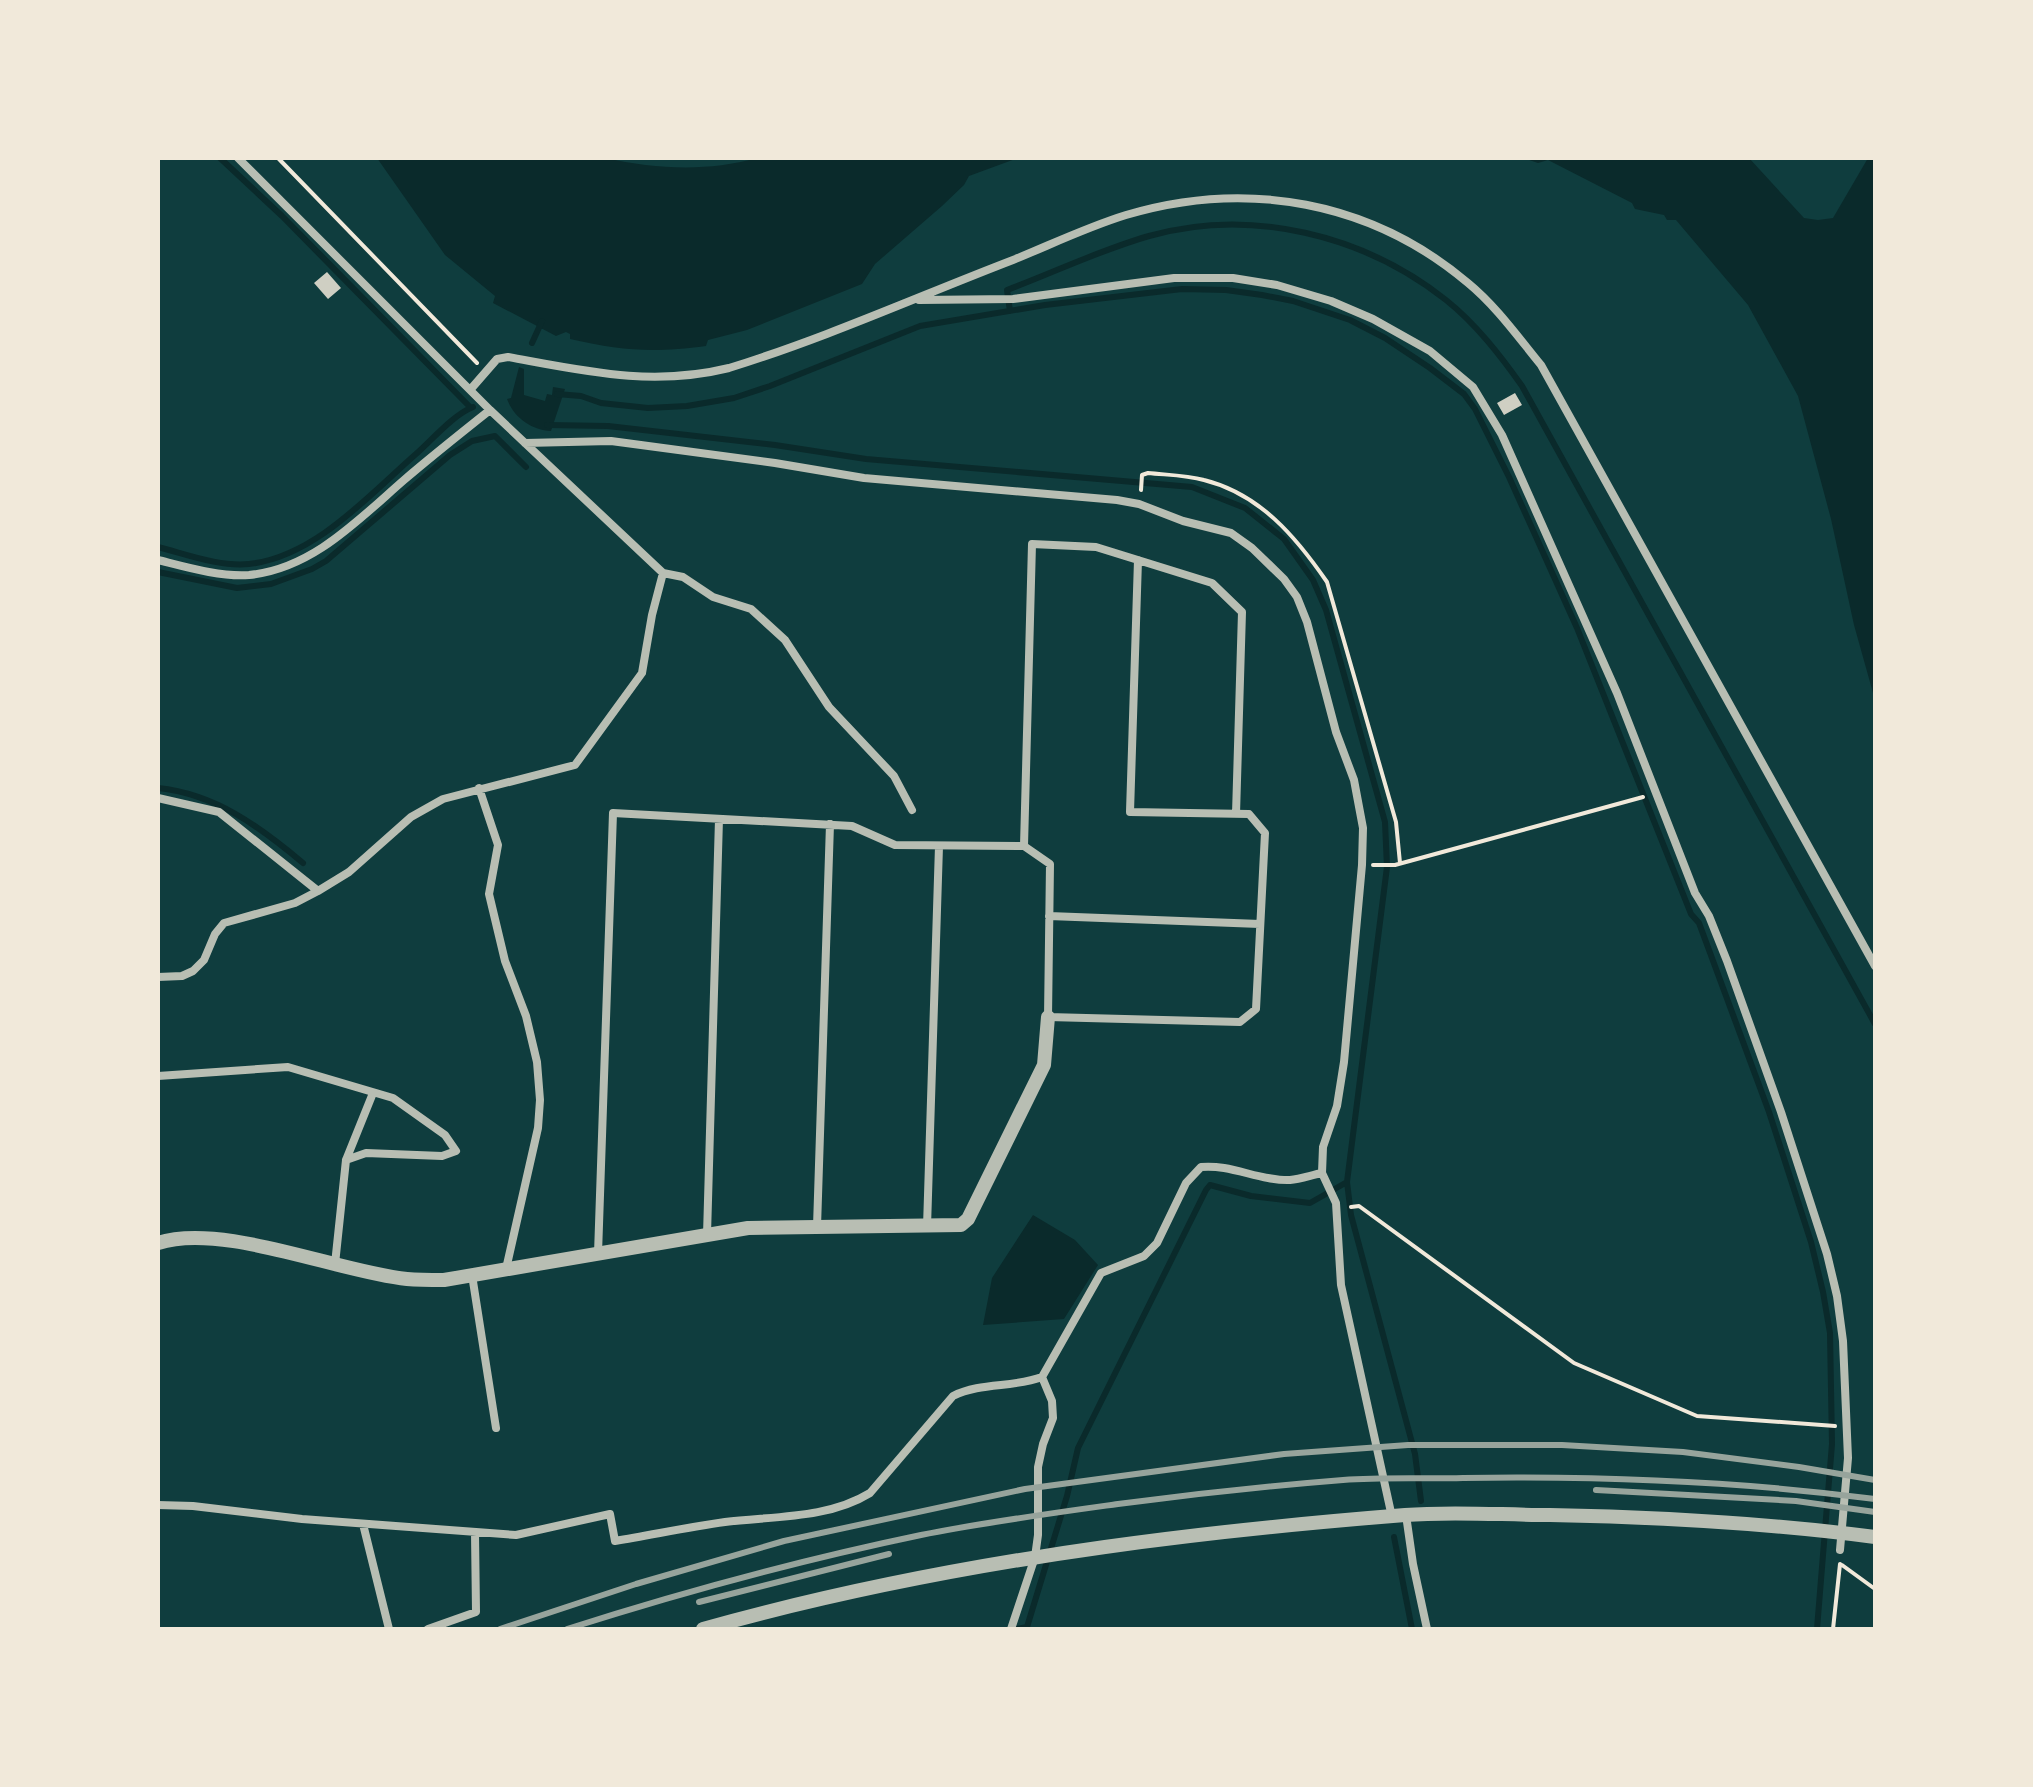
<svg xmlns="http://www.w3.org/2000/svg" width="2033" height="1787" viewBox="0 0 2033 1787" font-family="'Archivo Narrow',sans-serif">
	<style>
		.water { fill: #0a2a2b }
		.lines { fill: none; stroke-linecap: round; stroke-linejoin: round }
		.stream { stroke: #0a2a2b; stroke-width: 6 }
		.building { fill: #cfcfc3 }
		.path { stroke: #f1e9da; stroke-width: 4 }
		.minor { stroke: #b8beb3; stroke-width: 8 }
		.tertiary { stroke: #b8beb3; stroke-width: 14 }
		.rail { stroke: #97a49c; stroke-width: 6 }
	</style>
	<rect width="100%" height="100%" fill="#0f3d3e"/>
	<path class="water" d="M 377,158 L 605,158 C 656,169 707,172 757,158 L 1018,158 L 969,176 L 964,185 L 942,206 L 875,264 L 862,284 L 747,330 L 708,340 L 706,346 C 653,353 622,351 570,339 L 570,334 L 566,332 L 556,336 L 493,303 L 495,296 L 445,255 Z
		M 1523,158 L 1749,158 L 1804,218 L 1818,220 L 1833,218 L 1868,158 L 1875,158 L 1875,700 L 1854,625 L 1831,519 L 1798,396 L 1748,305 L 1676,220 L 1667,220 L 1664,215 L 1635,209 L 1632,203 L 1548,160 L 1538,163 Z
		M 519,367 L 524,369 L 524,395 L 545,401 L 547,394 L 552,395 L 553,387 L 565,389 L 551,431 C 532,430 514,418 507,399 L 511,398 Z
		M 1033,1215 L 1075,1240 L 1098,1265 L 1064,1319 L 983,1325 L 992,1278 Z"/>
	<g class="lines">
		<path class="stream" d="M 220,158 L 282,216 L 470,407
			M 1010,311 L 1007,290 C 1055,272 1100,250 1149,236 C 1251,207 1364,235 1446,300 C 1476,324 1500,355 1522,386 L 1875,1024
			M 532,343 L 542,321
			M 557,394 L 581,396 L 601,403 L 648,408 L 687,406 L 734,398 L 770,386 L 920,326 L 1045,305 L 1182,289 L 1226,290 L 1262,295 L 1293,301 L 1350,320 L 1385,338 L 1430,368 L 1464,394 L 1475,409 L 1509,477 L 1577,628 L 1691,914 L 1699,923 L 1769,1112 L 1811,1242 L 1823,1292 L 1830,1333 L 1832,1444 L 1817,1629
			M 547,425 L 608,426 L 775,445 L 866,459 L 1192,487 L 1245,508 L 1284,539 L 1313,580 L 1326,610 L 1385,822 L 1387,867 L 1347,1182 L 1351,1215 L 1415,1454 L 1421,1501
			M 158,547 C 186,554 219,567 249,564 C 315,557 369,495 416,454 C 433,439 453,415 473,407
			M 158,572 L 237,588 L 271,584 L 312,569 L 326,561 L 450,455 L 472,441 L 495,436 L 526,467
			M 158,788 C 216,794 260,827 303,863
			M 1394,1537 L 1412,1629
			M 1017,1629 L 1027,1627 L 1067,1496 L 1078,1448 L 1206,1190 L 1210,1185 L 1251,1196 L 1310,1203 L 1347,1182"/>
	</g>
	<path class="building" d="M 327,272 L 341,288 L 328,299 L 314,283 Z
		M 1515,393 L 1522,405 L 1504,415 L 1497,403 Z"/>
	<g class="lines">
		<path class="path" d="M 278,158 L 477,363
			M 1141,490 L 1142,475 L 1148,473 C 1167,475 1186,475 1204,480 C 1260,494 1296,537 1327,582 L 1396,822 L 1400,863
			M 1373,865 L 1395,865 L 1643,797
			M 1351,1207 L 1359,1206 L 1574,1363 L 1697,1416 L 1835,1426
			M 1842,1565 L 1875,1589
			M 1833,1629 L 1840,1564"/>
		<path class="minor" d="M 238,158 L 490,410 L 663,573 L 683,577 L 713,597 L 751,609 L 785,640 L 829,707 L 894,776 L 912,810
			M 919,300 L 1013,299 L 1174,278 L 1233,278 L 1277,285 L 1331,301 L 1373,319 L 1430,351 L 1473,387 L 1502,435 L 1617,693 L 1695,893 L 1709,916 L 1727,961 L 1781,1112 L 1827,1254 L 1837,1296 L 1843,1341 L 1848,1458 L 1840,1550
			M 470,390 L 497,359 L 508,357 C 585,371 652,387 729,368 C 826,338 919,296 1013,260 C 1050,245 1087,227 1126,215 C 1247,179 1371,201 1468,283 C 1496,306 1518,337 1541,365 L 1875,966
			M 525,443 L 611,441 L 775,463 L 864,478 L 1117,500 L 1139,504 L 1183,521 L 1231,533 L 1252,548 L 1284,579 L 1297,597 L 1307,622 L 1336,732 L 1354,780 L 1363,828 L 1362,865 L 1344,1062 L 1337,1106 L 1323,1147 L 1322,1173 L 1336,1203 L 1341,1285 L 1392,1517
			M 158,560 C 186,567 220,577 249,575 C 312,569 358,520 404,480 C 432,456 461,433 490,410
			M 479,788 L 498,845 L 489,894 L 505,961 L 526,1016 L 537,1062 L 540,1100 L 538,1128 L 506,1269
			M 158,798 L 219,812 L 318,891 L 349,872 L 411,817 L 443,799 L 575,765 L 642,673 L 652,615 L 663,573
			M 1024,846 L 1032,544 L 1096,547 L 1212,583 L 1242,612 L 1236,814
			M 1049,916 L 1260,924
			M 158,977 L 182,976 L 193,971 L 204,960 L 215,934 L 224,923 L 295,903 L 318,891
			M 158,1076 L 288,1067 L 393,1098 L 445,1135 L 456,1151 L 442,1156 L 366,1153 L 346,1160
			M 817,1227 L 830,824
			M 927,1227 L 939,846
			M 707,1235 L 719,819
			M 598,1254 L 613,813 L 852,826 L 895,845 L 1024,846 L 1050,864 L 1048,1017 L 1240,1022 L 1256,1009 L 1265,833 L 1249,814 L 1130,812 L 1138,560
			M 335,1264 L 346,1160 L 373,1093
			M 472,1275 L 496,1428
			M 158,1505 L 193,1506 L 302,1519 L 516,1535 L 610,1514 L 615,1541 C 652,1535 688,1527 725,1522 C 773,1516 828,1519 870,1493 L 953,1396 C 981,1382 1013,1388 1042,1377 L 1101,1273 L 1144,1256 L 1157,1243 L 1186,1183 L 1201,1167 C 1231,1164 1259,1181 1290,1180 C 1300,1179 1312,1175 1322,1173
			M 1406,1515 L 1413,1564 L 1427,1629
			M 363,1524 L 389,1629
			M 428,1629 L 476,1612 L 475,1533
			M 1011,1629 L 1035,1557 L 1038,1535 L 1038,1467 L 1043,1444 L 1053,1418 L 1052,1401 L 1042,1377"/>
		<path class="tertiary" d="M 158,1243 C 222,1222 338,1272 407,1279 C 419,1280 432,1280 444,1280 L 748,1228 L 961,1225 L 968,1219 L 1044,1065 L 1048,1017
			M 703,1629 C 835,1592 969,1566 1105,1547 C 1205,1533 1304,1523 1405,1515 C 1453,1511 1502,1515 1550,1515 C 1658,1517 1767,1523 1875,1537"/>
		<path class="rail" d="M 1596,1490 L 1796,1501 L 1875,1512
			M 699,1602 L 889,1554
			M 500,1629 L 636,1584 L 784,1541 L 1025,1489 L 1284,1454 L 1408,1445 L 1562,1445 L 1683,1452 L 1799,1467 L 1875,1480
			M 567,1629 C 683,1592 801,1560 921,1535 C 986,1522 1053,1513 1118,1504 C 1193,1494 1268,1486 1343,1480 C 1383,1477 1423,1479 1463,1478 C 1601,1476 1738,1481 1875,1499"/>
	</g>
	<rect width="2033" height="1787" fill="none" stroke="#f1e9da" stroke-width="320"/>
</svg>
